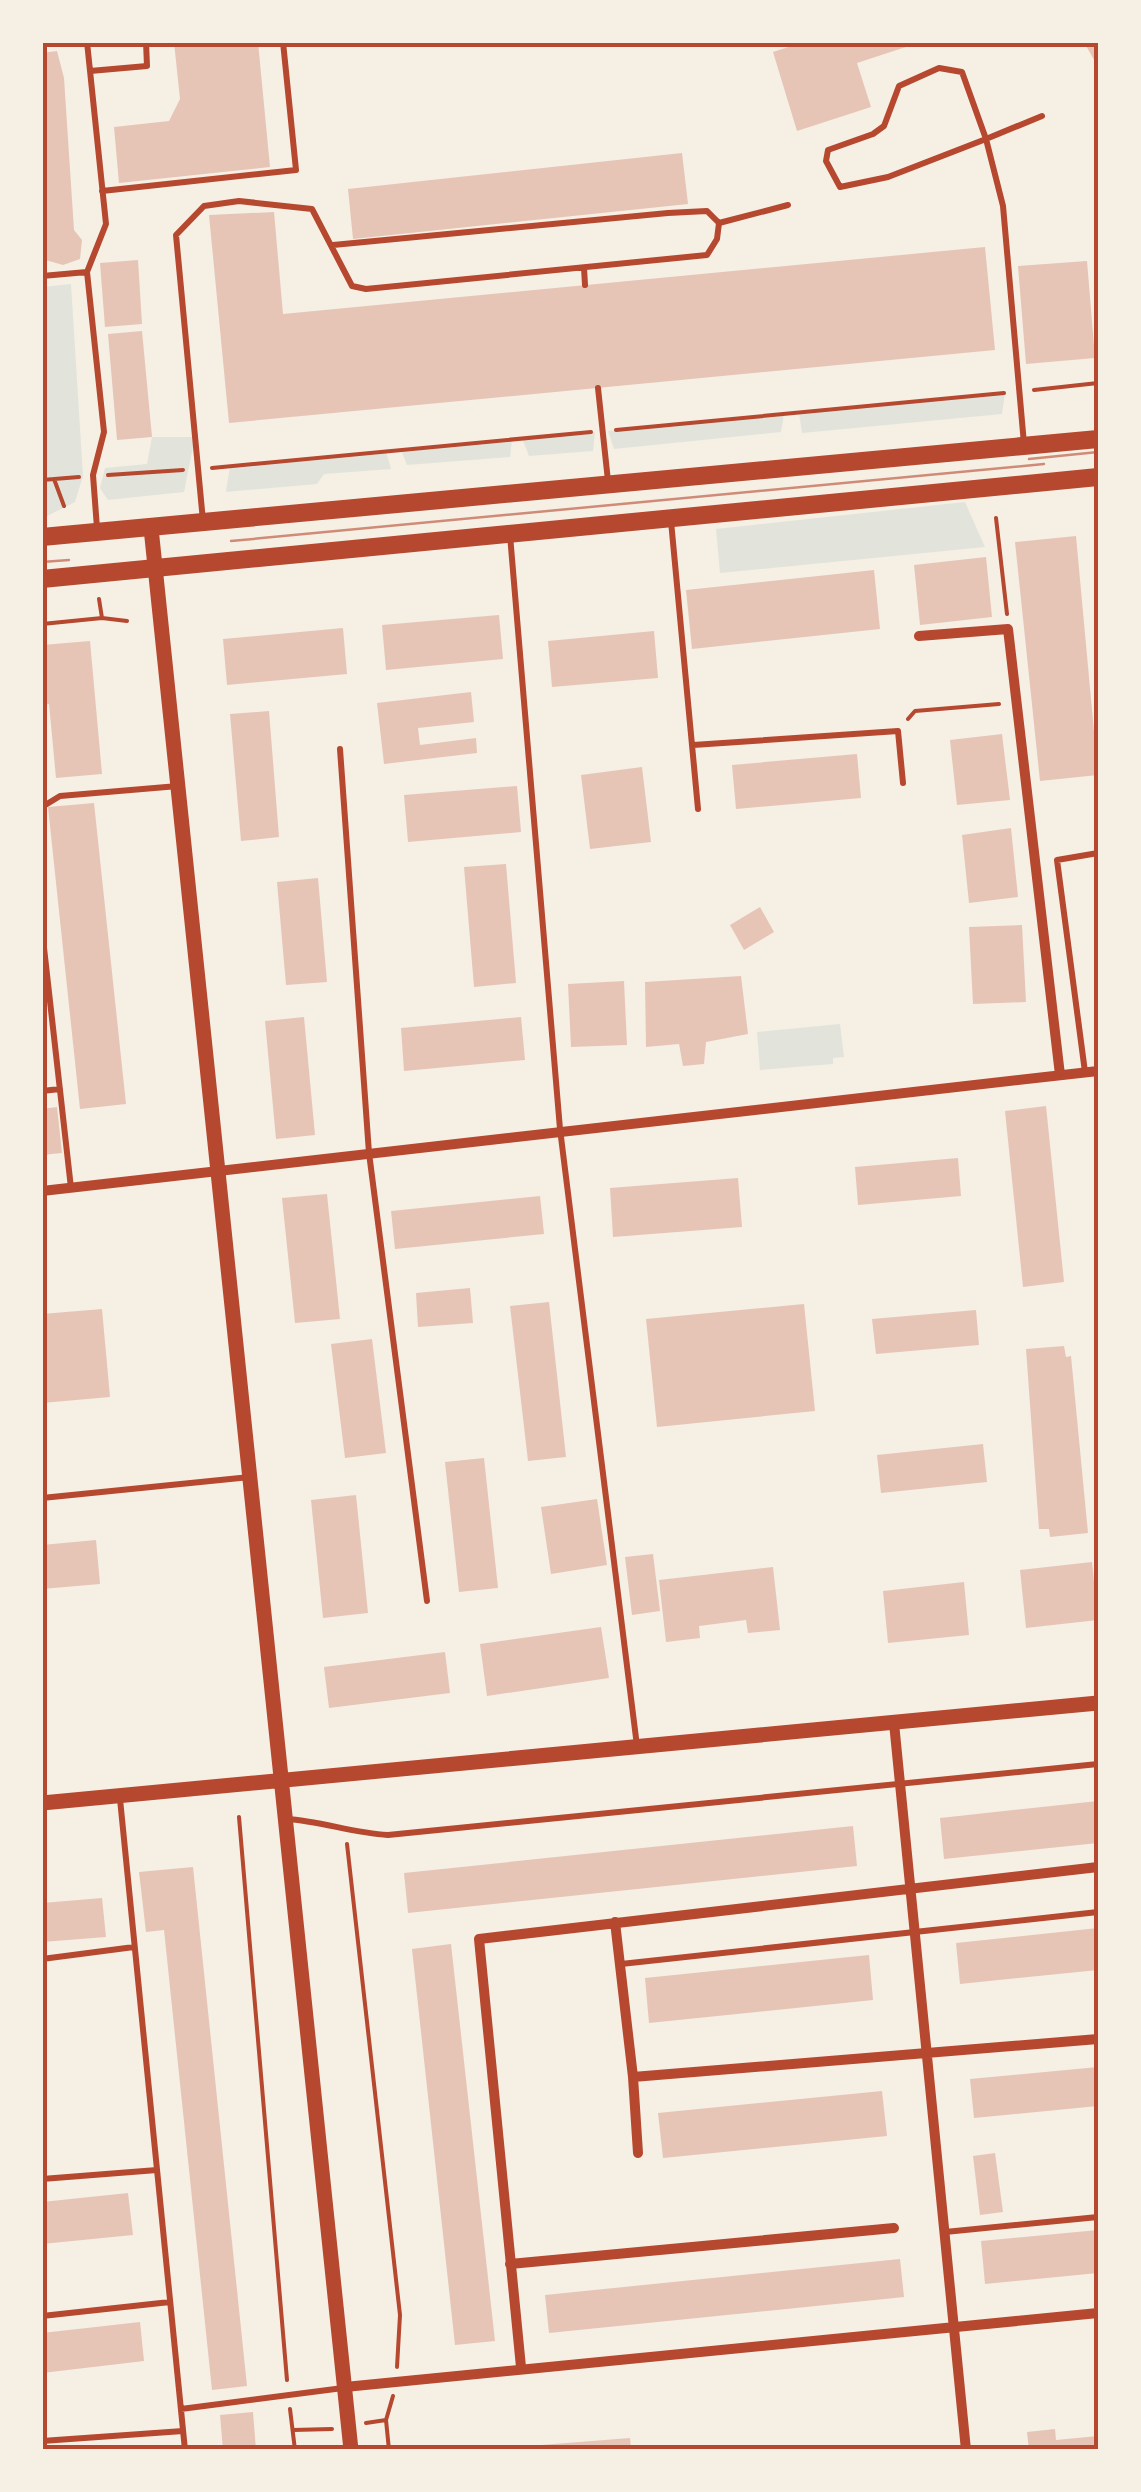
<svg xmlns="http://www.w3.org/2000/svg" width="1141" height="2492" viewBox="0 0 1141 2492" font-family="Lato,sans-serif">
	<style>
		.green { fill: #e2e4dc }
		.building { fill: #e6c5b7 }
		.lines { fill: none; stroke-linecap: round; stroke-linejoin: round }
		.path { stroke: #b5482f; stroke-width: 4 }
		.service { stroke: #b5482f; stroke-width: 6 }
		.minor { stroke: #b5482f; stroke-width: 10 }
		.tertiary { stroke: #b5482f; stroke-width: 15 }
		.secondary { stroke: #b5482f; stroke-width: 18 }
		.tram { stroke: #cf8b77; stroke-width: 2.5 }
		.neatline { fill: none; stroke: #b5482f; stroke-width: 4 }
	</style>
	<rect width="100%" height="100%" fill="#f6efe4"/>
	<path class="green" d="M 71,284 L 83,476 L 75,502 L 43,518 L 43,287 Z
		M 1005,393 L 1002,414 L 802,433 L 799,413 Z
		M 784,414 L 781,432 L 614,449 L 608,431 Z
		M 595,432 L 593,451 L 529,456 L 522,438 Z
		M 152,437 L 195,437 L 184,492 L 108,500 L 100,488 L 105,468 L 147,464 Z
		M 512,440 L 510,457 L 407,465 L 401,450 Z
		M 386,451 L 391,469 L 324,474 L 317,484 L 226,492 L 230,466 Z
		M 965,502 L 985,547 L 720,573 L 716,529 Z
		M 840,1024 L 844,1057 L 833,1058 L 833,1064 L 760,1070 L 757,1032 Z"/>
	<path class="building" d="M 174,42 L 258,42 L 270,167 L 119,183 L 114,127 L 169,121 L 180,99 Z
		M 804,42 L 918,42 L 918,43 L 857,63 L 871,107 L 797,131 L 773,52 Z
		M 1084,42 L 1098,42 L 1098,67 Z
		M 57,51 L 64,78 L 74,230 L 82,240 L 80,259 L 63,265 L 42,259 L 42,53 Z
		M 682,153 L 688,204 L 353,239 L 348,189 Z
		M 274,212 L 283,314 L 985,247 L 995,350 L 229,423 L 209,215 Z
		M 138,260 L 142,324 L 105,327 L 100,263 Z
		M 1087,261 L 1095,358 L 1026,364 L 1018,266 Z
		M 142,331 L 152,437 L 117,440 L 108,334 Z
		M 1076,536 L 1098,775 L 1040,781 L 1015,542 Z
		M 986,557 L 992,617 L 920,625 L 914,565 Z
		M 874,570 L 880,629 L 692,649 L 686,590 Z
		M 499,615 L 503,659 L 386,670 L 382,625 Z
		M 343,628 L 347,674 L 227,685 L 223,639 Z
		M 654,631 L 658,678 L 552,687 L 548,641 Z
		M 90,641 L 102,774 L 56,778 L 49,704 L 42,705 L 42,645 Z
		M 471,692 L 474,722 L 418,728 L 420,745 L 476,738 L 477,753 L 384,764 L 377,703 Z
		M 269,711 L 279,837 L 241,841 L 230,714 Z
		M 1002,734 L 1010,800 L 957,805 L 950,740 Z
		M 857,754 L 861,798 L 736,809 L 732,765 Z
		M 642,767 L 651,842 L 590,849 L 581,775 Z
		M 517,786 L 521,832 L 408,842 L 404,795 Z
		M 94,803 L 126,1104 L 80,1109 L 48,807 Z
		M 1011,828 L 1018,897 L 969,903 L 962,835 Z
		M 506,864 L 516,983 L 474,987 L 464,867 Z
		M 318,878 L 327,982 L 286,985 L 277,882 Z
		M 760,907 L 774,932 L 744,950 L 730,925 Z
		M 1022,925 L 1026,1002 L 973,1004 L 969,927 Z
		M 741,976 L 748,1034 L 706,1042 L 704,1064 L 683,1066 L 679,1044 L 646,1047 L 645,982 Z
		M 624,981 L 627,1045 L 571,1047 L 568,984 Z
		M 304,1017 L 315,1135 L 276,1139 L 265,1021 Z
		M 521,1017 L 525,1060 L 404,1071 L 401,1028 Z
		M 1046,1106 L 1064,1282 L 1023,1287 L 1005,1111 Z
		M 57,1107 L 62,1153 L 42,1155 L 42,1109 Z
		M 958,1158 L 961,1196 L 858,1205 L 855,1167 Z
		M 738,1178 L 742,1227 L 613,1237 L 610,1188 Z
		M 327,1194 L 340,1319 L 295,1323 L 282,1198 Z
		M 540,1196 L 544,1234 L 395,1249 L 391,1211 Z
		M 470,1288 L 473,1323 L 418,1327 L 416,1293 Z
		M 549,1302 L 566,1457 L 528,1461 L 510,1306 Z
		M 804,1304 L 815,1411 L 657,1427 L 646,1319 Z
		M 102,1309 L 110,1397 L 42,1403 L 42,1314 Z
		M 976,1310 L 979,1345 L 876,1354 L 872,1319 Z
		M 372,1339 L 386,1453 L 345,1458 L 331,1344 Z
		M 1064,1346 L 1066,1357 L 1071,1356 L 1088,1533 L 1050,1537 L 1049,1529 L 1039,1529 L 1026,1349 Z
		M 983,1444 L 987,1482 L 881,1493 L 877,1455 Z
		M 484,1458 L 498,1588 L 459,1592 L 445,1462 Z
		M 356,1495 L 368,1613 L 323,1618 L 311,1500 Z
		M 597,1499 L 607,1565 L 551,1574 L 541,1507 Z
		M 96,1540 L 100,1584 L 42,1589 L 42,1545 Z
		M 653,1554 L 660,1611 L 632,1615 L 625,1557 Z
		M 1092,1562 L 1098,1620 L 1026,1628 L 1020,1570 Z
		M 773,1567 L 780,1630 L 748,1633 L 746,1620 L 699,1626 L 700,1638 L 666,1642 L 659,1580 Z
		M 964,1582 L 969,1635 L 888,1643 L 883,1591 Z
		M 601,1627 L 609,1678 L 487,1696 L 480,1644 Z
		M 445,1652 L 450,1693 L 329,1708 L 324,1667 Z
		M 1098,1801 L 1098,1843 L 944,1859 L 940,1818 Z
		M 853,1826 L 857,1866 L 408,1913 L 404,1873 Z
		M 193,1867 L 247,2386 L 212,2390 L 164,1930 L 146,1932 L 139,1872 Z
		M 102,1898 L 106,1937 L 42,1942 L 42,1903 Z
		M 1098,1928 L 1098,1970 L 960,1984 L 956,1943 Z
		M 451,1944 L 495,2341 L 455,2345 L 412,1949 Z
		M 869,1955 L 873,2000 L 649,2023 L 645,1978 Z
		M 1098,2067 L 1098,2106 L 974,2118 L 970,2079 Z
		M 882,2091 L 887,2136 L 663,2158 L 658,2113 Z
		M 995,2153 L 1003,2212 L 980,2215 L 973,2156 Z
		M 128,2193 L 133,2235 L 42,2244 L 42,2202 Z
		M 1098,2230 L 1098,2273 L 985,2284 L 981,2241 Z
		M 900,2259 L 904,2297 L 549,2333 L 545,2295 Z
		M 140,2322 L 144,2361 L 42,2373 L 42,2333 Z
		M 253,2412 L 256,2450 L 223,2450 L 220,2415 Z
		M 1055,2429 L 1056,2440 L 1098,2436 L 1098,2450 L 1029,2450 L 1027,2432 Z
		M 630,2438 L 631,2450 L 528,2450 L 528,2446 Z"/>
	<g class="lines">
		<path class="path" d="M 1034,390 L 1098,383
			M 616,430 L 1004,393
			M 212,468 L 591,432
			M 108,475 L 183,470
			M 54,479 L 64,506
			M 42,480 L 79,477
			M 996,518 L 1007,614
			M 99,599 L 102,618
			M 42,624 L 102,618 L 127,621
			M 908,719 L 915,711 L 999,704
			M 239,1817 L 287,2380
			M 347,1844 L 400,2315 L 397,2367
			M 290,2409 L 295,2450
			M 386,2420 L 393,2396
			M 366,2423 L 386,2420 L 389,2450
			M 293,2430 L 332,2429"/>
		<path class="service" d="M 939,68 L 962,72 L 986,139 L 888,177 L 840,187 L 826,161 L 828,150 L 873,134 L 884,126 L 899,86 Z
			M 90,71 L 147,66 L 146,42
			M 102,191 L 296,170 L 283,42
			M 719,223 L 788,205
			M 584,268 L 585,285
			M 87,272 L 104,432 L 93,475 L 97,528
			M 42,276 L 87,272 L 106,224 L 87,42
			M 598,388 L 608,481
			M 1024,444 L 1003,206 L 986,139 L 1042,116
			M 203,521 L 176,235 L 204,206 L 239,201 L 312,209 L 352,286 L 366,289 L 707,255 L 717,239 L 719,223 L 707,211 L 668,213 L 333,245
			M 671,521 L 698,809
			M 510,535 L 560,1129 L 637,1746
			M 693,745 L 898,731 L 903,783
			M 340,749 L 369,1153 L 427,1601
			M 42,807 L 60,796 L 178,786
			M 42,930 L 71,1188
			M 1085,1072 L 1057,860 L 1098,853
			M 42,1091 L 60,1089
			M 42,1498 L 250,1477
			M 120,1799 L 185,2450
			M 286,1819 C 321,1821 352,1833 388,1835 L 1098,1764
			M 42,1959 L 134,1947
			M 621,1964 L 1098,1912
			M 42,2179 L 157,2170
			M 945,2232 L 1098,2217
			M 42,2316 L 170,2302
			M 181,2409 L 343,2388
			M 42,2441 L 183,2431"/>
		<path class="minor" d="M 919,636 L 1008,629 L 1060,1075
			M 42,1191 L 1098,1071
			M 894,1723 L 966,2450
			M 615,1922 L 633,2077
			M 638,2153 L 633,2077 L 1098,2039
			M 510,2264 L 894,2228
			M 521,2367 L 479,1939 L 1098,1867
			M 345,2387 L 1098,2313"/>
		<path class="tertiary" d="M 151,528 L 351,2450
			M 42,1803 L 1098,1703"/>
		<path class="secondary" d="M 42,537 L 1098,439
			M 42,579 L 1098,477"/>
		<path class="tram" d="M 1029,459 L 1098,452
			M 231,541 L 1044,464
			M 42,562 L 69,560"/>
	</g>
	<rect width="1141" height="2492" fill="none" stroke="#f6efe4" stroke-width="90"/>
	<rect x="45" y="45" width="1051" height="2402" class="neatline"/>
</svg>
